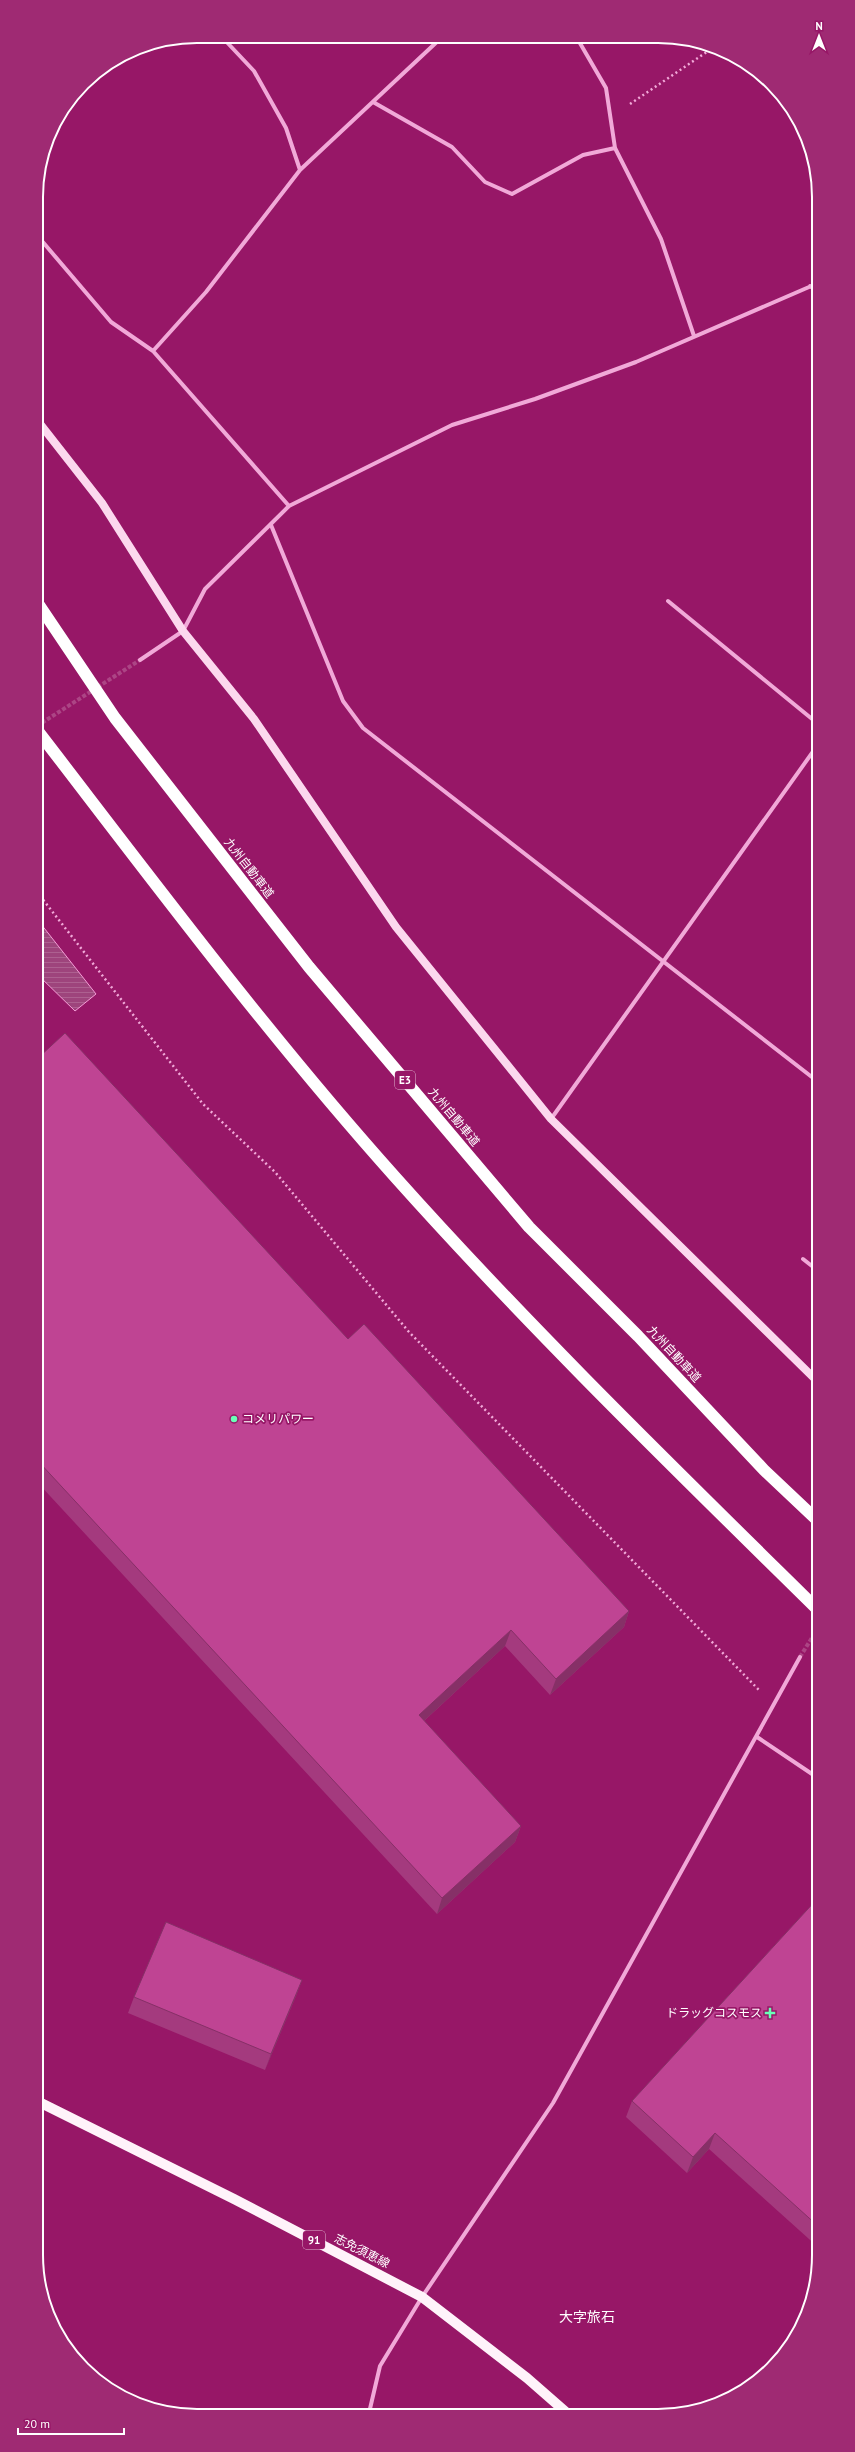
<svg xmlns="http://www.w3.org/2000/svg" width="855" height="2452" viewBox="0 0 855 2452" font-family="'PT Sans','Noto Sans JP',sans-serif">
	<style>
		.water { fill: url(#water-rules); stroke: #f49cd6 }
		.lines { fill: none; stroke-linecap: round; stroke-linejoin: round }
		.street-tunnel { stroke: #ac4585; stroke-width: 4; stroke-dasharray: 4 2; stroke-linecap: butt }
		.path { stroke: #f1a9d8; stroke-width: 2.5; stroke-dasharray: 2 3; stroke-linecap: butt }
		.street { stroke: #f1a9d8; stroke-width: 4 }
		.secondary { stroke: #fcd8ee; stroke-width: 8 }
		.primary { stroke: #fff3fa; stroke-width: 10 }
		.highway { stroke: #fff; stroke-width: 12 }
		.wall { fill: #a43a7e }
		.shaded-wall { fill: #863067 }
		.building { fill: #bf4493; stroke: #863067 }
		.poi-dot { fill: #69ffb7; stroke: #971767; stroke-width: 1.5 }
		.labels { text-anchor: middle; stroke-width: 3.5; stroke-linejoin: round; paint-order: stroke }
		.shield { fill: #971767; stroke: #e0b9d1; stroke-width: 1 }
		.shield-label { font-size: 11px; font-weight: bold; fill: #fff }
		.street-label { font-size: 12px; fill: #fff; stroke: #971767 }
		.poi-label { font-size: 12px; fill: #fff; stroke: #971767; text-anchor: start }
		.quarter-label { font-size: 14px; fill: #fff; stroke: #971767 }
		.rim { fill: none; stroke: #fff; stroke-width: 2 }
	</style>
	<defs>
		<pattern id="water-rules" width="6" height="5" patternUnits="userSpaceOnUse"><rect width="6" height="5" fill="#9e447c"/><path d="M0 2.5h6" fill="none" stroke="#ad6090"/></pattern>
	</defs>
	<rect width="100%" height="100%" fill="#971767"/>
	<path class="water" d="M 37,919 L 96,994 L 75,1011 L 37,974 Z"/>
	<g class="lines">
		<path class="street-tunnel" d="M 37,726 L 140,660
			M 800,1657 L 818,1628"/>
		<path class="path" d="M 630,104 L 714,47
			M 37,892 L 203,1104 L 275,1172 L 409,1332 L 759,1690"/>
		<path class="street" d="M 221,36 L 254,71 L 286,128 L 300,170
			M 577,38 L 606,88 L 615,148 L 661,239 L 694,336
			M 373,102 L 452,147 L 485,182 L 512,194 L 583,155 L 615,148
			M 36,234 L 111,322 L 153,351
			M 810,286 L 816,290
			M 289,506 L 153,351 L 206,292 L 300,170 L 441,38
			M 271,525 L 343,701 L 363,728 L 817,1081
			M 668,601 L 817,723
			M 140,660 L 183,631 L 205,589 L 289,506 L 452,425 L 535,399 L 636,362 L 816,284
			M 551,1119 L 817,746
			M 803,1259 L 817,1270
			M 757,1737 L 818,1778
			M 369,2413 L 380,2366 L 422,2297 L 553,2103 L 800,1657"/>
		<path class="secondary" d="M 37,420 L 102,503 L 183,631 L 254,719 L 396,927 L 551,1119 L 817,1381"/>
		<path class="primary" d="M 39,2102 L 234,2199 L 422,2297 L 527,2378 L 567,2413"/>
		<path class="highway" d="M 37,602 L 115,718 L 309,967 L 529,1227 L 638,1336 L 764,1470 L 818,1521
			M 37,730 C 154,882 268,1035 396,1178 C 530,1328 675,1469 818,1610"/>
	</g>
	<path class="wall" d="M 38,1058 L 348,1339 L 629,1611 L 624,1627 L 550,1695 L 505,1646 L 424,1721 L 521,1826 L 515,1842 L 437,1914 L 38,1483 Z
		M 818,1898 L 819,2248 L 709,2149 L 687,2173 L 626,2117 L 632,2101 Z
		M 302,1980 L 296,1996 L 265,2070 L 128,2013 L 134,1997 Z"/>
	<path class="shaded-wall" d="M 629,1611 L 624,1627 L 550,1695 L 556,1679 Z
		M 511,1630 L 505,1646 L 413,1731 L 419,1715 Z
		M 521,1826 L 515,1842 L 437,1914 L 442,1898 Z
		M 302,1980 L 296,1996 L 265,2070 L 271,2054 Z
		M 715,2133 L 709,2149 L 687,2173 L 693,2157 Z"/>
	<path class="building" d="M 65,1033 L 348,1339 L 364,1324 L 629,1611 L 556,1679 L 511,1630 L 419,1715 L 521,1826 L 442,1898 L 38,1461 L 38,1058 Z
		M 818,1898 L 819,2227 L 715,2133 L 693,2157 L 632,2101 Z
		M 166,1922 L 302,1980 L 271,2054 L 134,1997 Z"/>
	<g class="poi-dot">
		<circle cx="234" cy="1419" r="4"/>
		<path d="M768 2007h4v4h4v4h-4v4h-4v-4h-4v-4h4z"/>
	</g>
	<g class="labels">
		<g class="shield">
			<rect x="395" y="1071" width="20" height="18" rx="3"/>
			<rect x="303" y="2231" width="22" height="18" rx="3"/>
		</g>
		<g class="shield-label">
			<text x="405" y="1084">E3</text>
			<text x="314" y="2244">91</text>
		</g>
		<g class="street-label">
			<text transform="translate(249 868) rotate(52)" y="4">九州自動車道</text>
			<text transform="translate(454 1117) rotate(50)" y="4">九州自動車道</text>
			<text transform="translate(674 1354) rotate(47)" y="4">九州自動車道</text>
			<text transform="translate(362 2251) rotate(27)" y="4">志免須恵線</text>
		</g>
		<g class="poi-label">
			<text x="242" y="1423">コメリパワー</text>
			<text x="762" y="2017" text-anchor="end">ドラッグコスモス</text>
		</g>
		<g class="quarter-label">
			<text x="587" y="2322">大字旅石</text>
		</g>
	</g>
	<path d="M0 0H855V2452H0ZM197 43H658A154 154 0 0 1 812 197V2255A154 154 0 0 1 658 2409H197A154 154 0 0 1 43 2255V197A154 154 0 0 1 197 43Z" fill="#9f2a73" fill-rule="evenodd"/>
	<path class="rim" d="M197 43H658A154 154 0 0 1 812 197V2255A154 154 0 0 1 658 2409H197A154 154 0 0 1 43 2255V197A154 154 0 0 1 197 43Z"/>
	<g transform="translate(819 36)" stroke="#971767" stroke-width="3" paint-order="stroke">
	<path d="M0-3L7 15L0 10L-7 15Z" fill="#ffffff"/>
	<text y="-6" font-size="11" font-weight="bold" text-anchor="middle" fill="#ffffff">N</text>
	</g>
	<path d="M18 2428v6h106v-6" fill="none" stroke="#ffffff" stroke-width="2"/>
	<text x="24" y="2428" font-size="12" fill="#ffffff" stroke="#971767" stroke-width="3" paint-order="stroke">20 m</text>
</svg>
